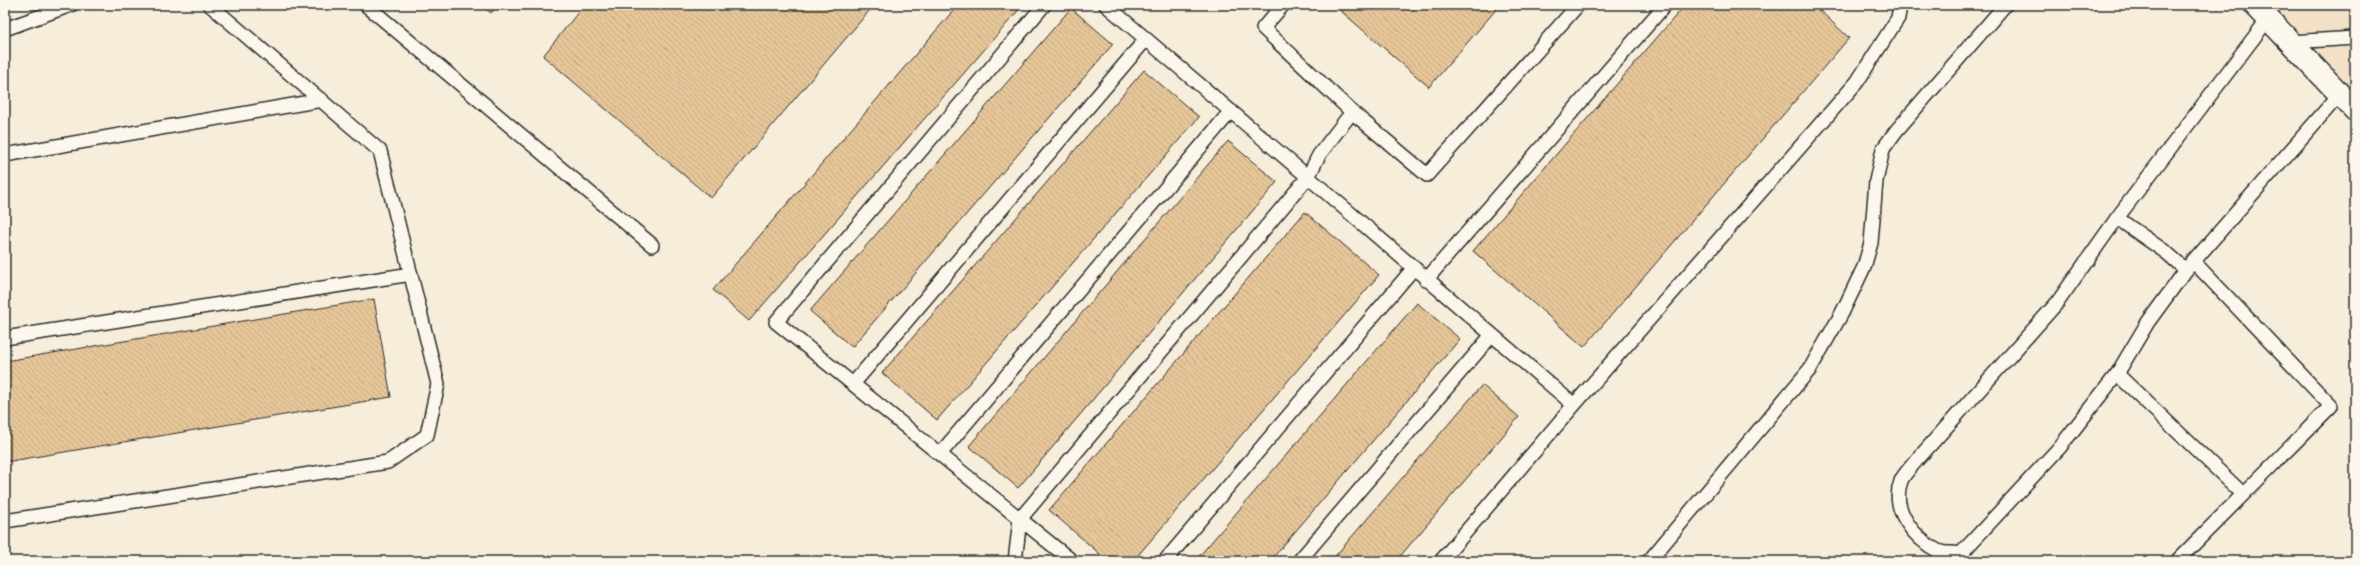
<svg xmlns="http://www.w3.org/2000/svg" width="2360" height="566" viewBox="0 0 2360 566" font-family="Delius,sans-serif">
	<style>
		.built { fill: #f2e1c7 }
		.building { fill: url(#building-back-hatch); stroke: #2b2b2b }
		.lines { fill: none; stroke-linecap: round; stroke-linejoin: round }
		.service-casing { stroke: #2b2b2b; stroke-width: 16 }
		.secondary-casing { stroke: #2b2b2b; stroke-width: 25 }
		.service { stroke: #fbf7ec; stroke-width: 13 }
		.secondary { stroke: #fbf7ec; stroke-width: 22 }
	</style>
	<defs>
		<pattern id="building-back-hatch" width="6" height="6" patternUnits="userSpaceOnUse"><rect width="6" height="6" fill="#e6c699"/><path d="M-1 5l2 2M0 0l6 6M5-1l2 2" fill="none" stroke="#c5aa84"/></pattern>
	</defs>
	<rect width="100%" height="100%" fill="#f7eddb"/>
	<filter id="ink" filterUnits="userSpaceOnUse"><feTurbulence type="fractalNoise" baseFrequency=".025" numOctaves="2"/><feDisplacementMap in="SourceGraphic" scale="8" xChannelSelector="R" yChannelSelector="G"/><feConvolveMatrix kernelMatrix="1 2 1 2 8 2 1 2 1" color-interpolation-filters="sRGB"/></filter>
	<g filter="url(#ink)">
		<path class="built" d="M 2261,5 L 2355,5 L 2355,102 Z"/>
		<path class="building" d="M 481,5 L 498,5 L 491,13 Z
			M 584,5 L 874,5 L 711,198 L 543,56 Z
			M 958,5 L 1023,5 L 749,321 L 713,290 Z
			M 1334,5 L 1500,5 L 1429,87 Z
			M 1685,5 L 1814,5 L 1849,38 L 1584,347 L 1473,251 Z
			M 1071,8 L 1113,44 L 852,347 L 810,311 Z
			M 1144,70 L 1199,117 L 937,420 L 882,373 Z
			M 1228,141 L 1277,182 L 1018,488 L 969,446 Z
			M 1305,212 L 1379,275 L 1133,561 L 1108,561 L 1049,510 Z
			M 374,299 L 391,397 L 5,462 L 5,361 Z
			M 1417,303 L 1460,339 L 1270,561 L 1195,561 Z
			M 1482,385 L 1519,417 L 1396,561 L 1331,561 Z"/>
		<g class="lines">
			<g class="service-casing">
				<path id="service" d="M 366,5 L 652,245
					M 1044,5 L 776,322 L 1072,561
					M 1106,5 L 1308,177 L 1319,155 L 1352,112
					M 1283,5 L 1263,28 L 1352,112 L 1427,175 L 1578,5
					M 5,29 L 71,5
					M 2290,42 L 2355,38
					M 5,155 L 322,100
					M 2117,218 L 2167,253 L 2186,270
					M 1426,280 L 1665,5
					M 5,338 L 411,274
					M 2117,374 L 2243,494
					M 853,384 L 1146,39
					M 940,454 L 1231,111
					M 5,521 L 388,462 L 427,435 L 438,384 L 380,151 L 210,5
					M 1955,560 L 2060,447 L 2117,374 L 2148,322 L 2186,270 L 2340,94
					M 1015,561 L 1020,519 L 1308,177 L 1574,405
					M 1165,561 L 1413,269
					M 1299,561 L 1491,336
					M 1441,561 L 1574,405 L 1857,82 L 1898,18 L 1900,5
					M 1649,561 L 1810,369 L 1842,313 L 1864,267 L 1871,243 L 1876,181 L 1883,149 L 1896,131 L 2005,5
					M 1969,561 C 1954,547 1951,557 1938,551 C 1915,539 1890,510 1901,481 C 1904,474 1911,467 1916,461 L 2057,303 L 2117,218 L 2268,19
					M 2177,561 L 2331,406 L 2193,261"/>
			</g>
			<g class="secondary-casing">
				<path id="secondary" d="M 2255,5 L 2355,110"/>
			</g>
			<use href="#service" class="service"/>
			<use href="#secondary" class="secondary"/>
		</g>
	</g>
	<rect width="2360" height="566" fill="none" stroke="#fbf7ec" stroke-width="20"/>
	<rect x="10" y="10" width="2340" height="546" fill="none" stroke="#2b2b2b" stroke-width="1.5" filter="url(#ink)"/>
</svg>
